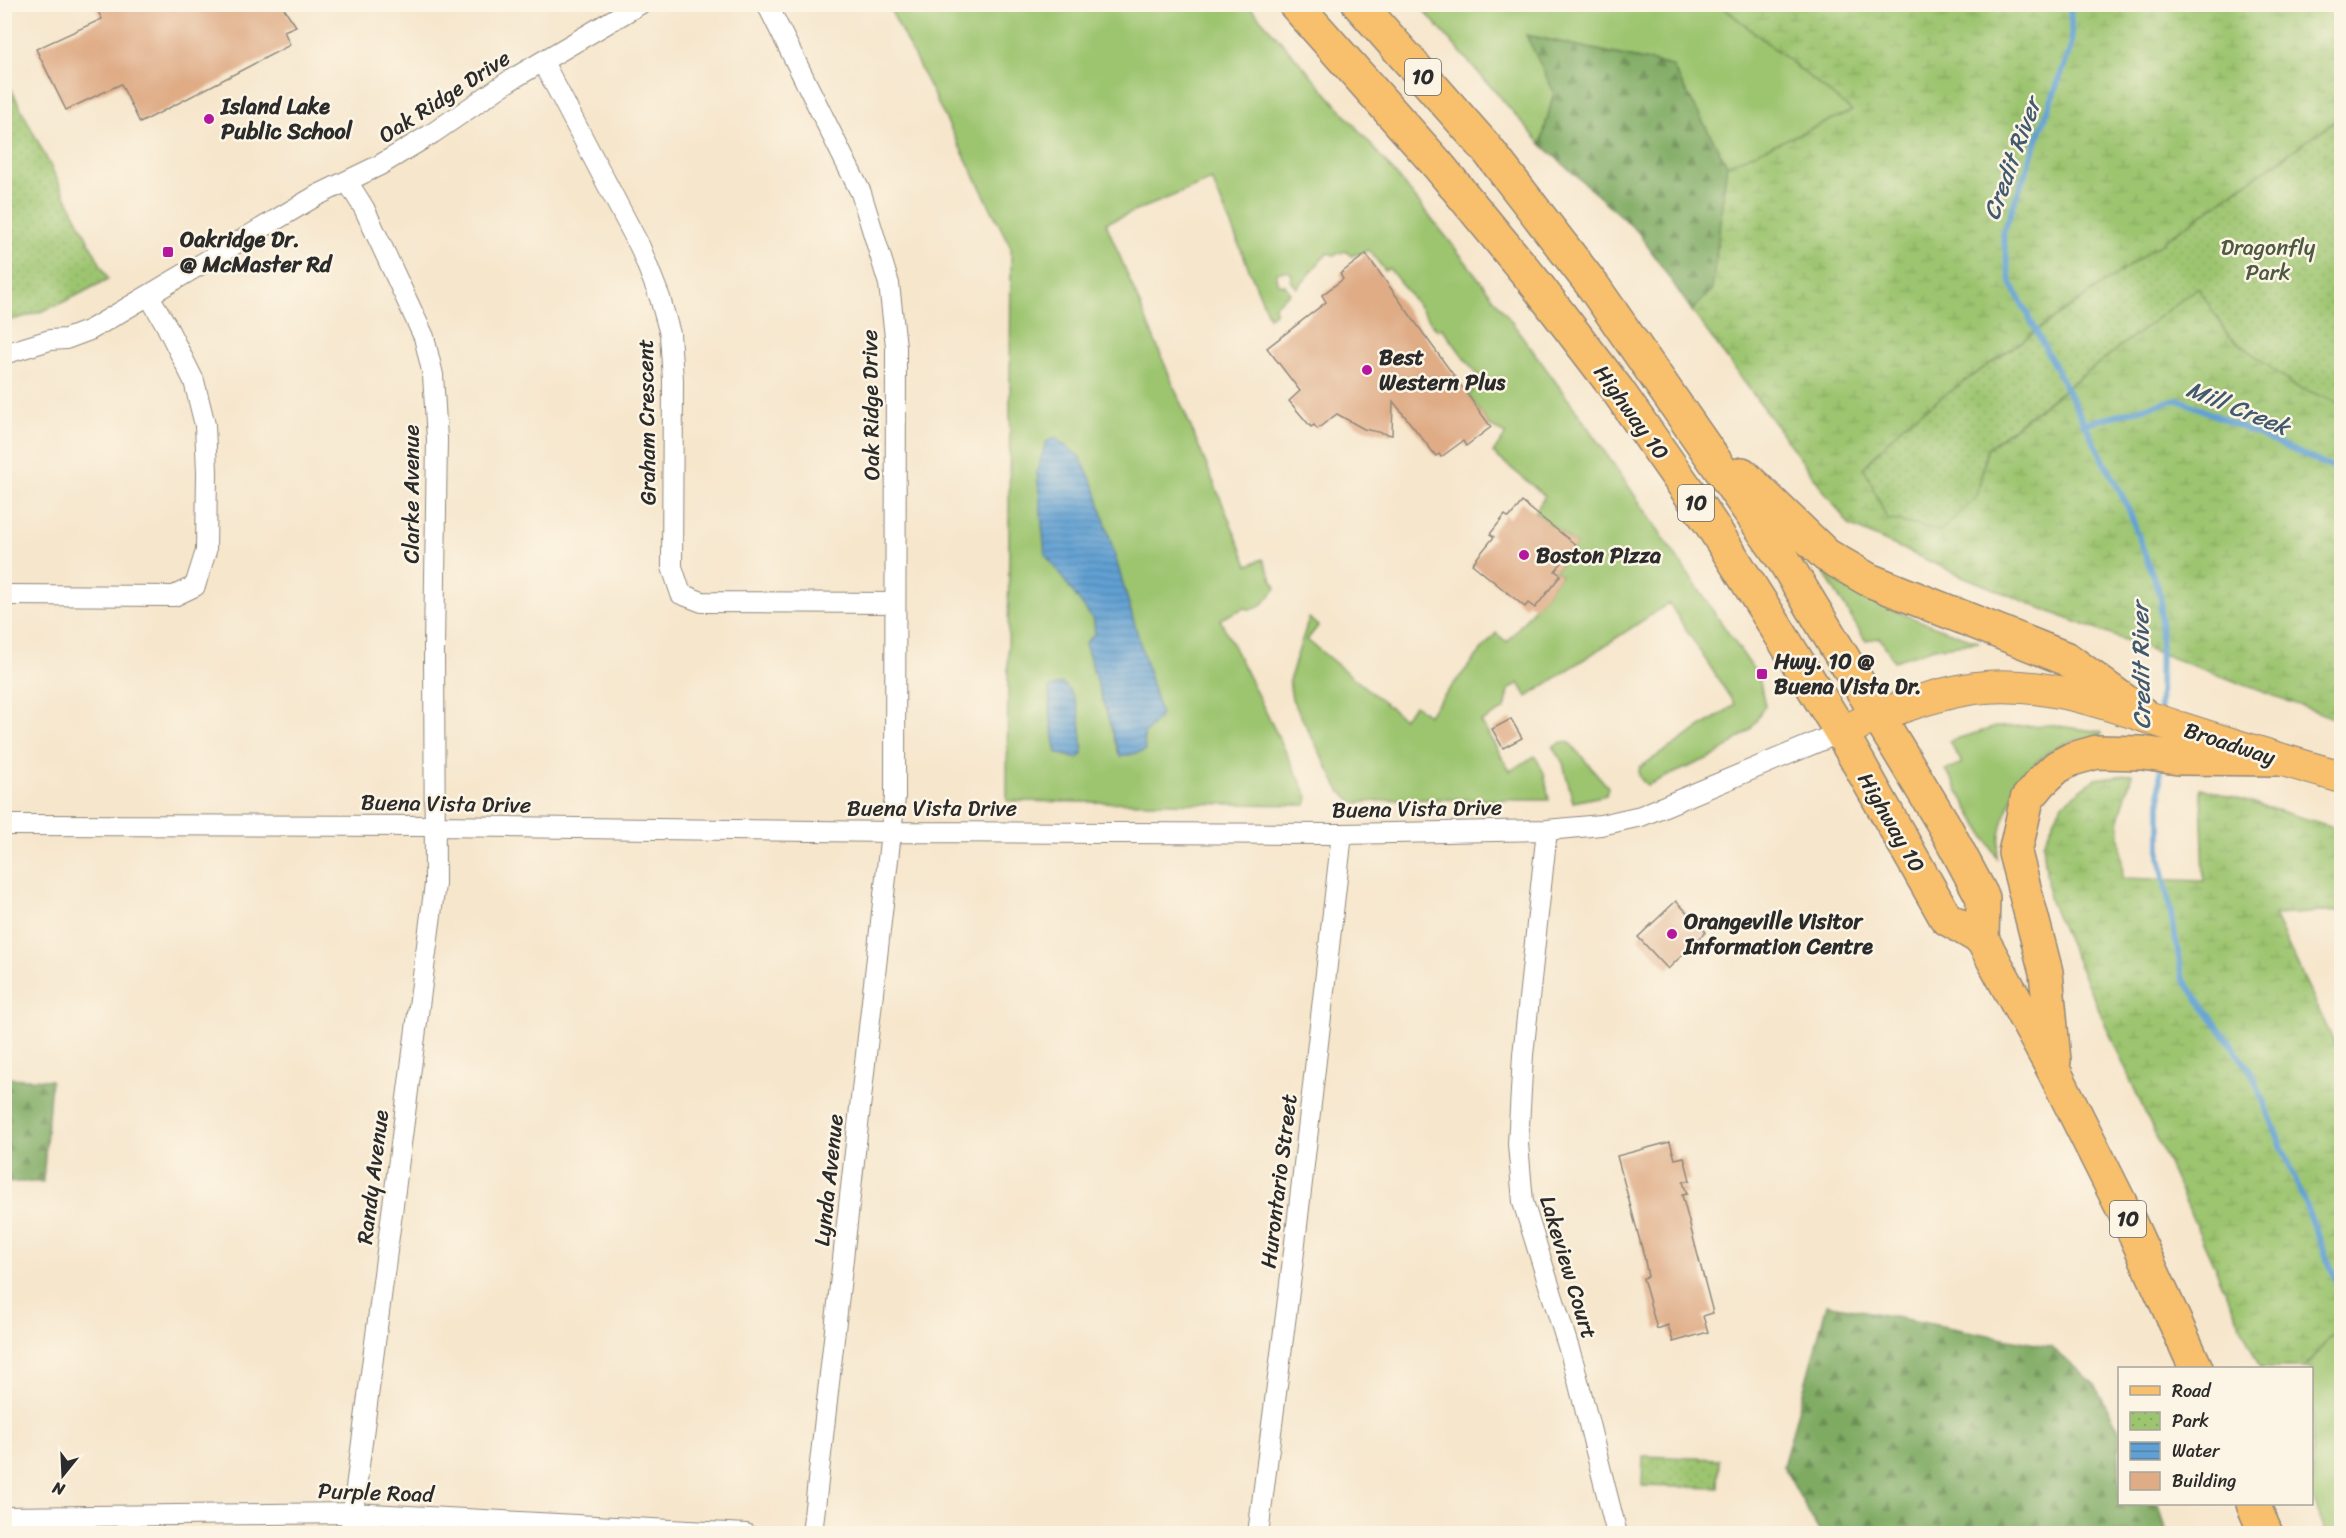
<svg xmlns="http://www.w3.org/2000/svg" width="2346" height="1538" viewBox="0 0 2346 1538" font-family="Sriracha,sans-serif">
	<style>
		.green { fill: #9dc570; stroke: #64784e; stroke-width: 1.5; fill-rule: evenodd }
		.forest { fill: url(#forest-firs); stroke: #546a46; stroke-width: 1.5 }
		.wetland { fill: url(#wetland-marsh); stroke: #64784e; stroke-width: 1.5 }
		.park { fill: url(#park-dots); stroke: #64784e; stroke-width: 1.5 }
		.water { fill: url(#water-rules); stroke: #46667f; stroke-width: 1.5 }
		.lines { fill: none; stroke-linecap: round; stroke-linejoin: round }
		.stream { stroke: #61a0d3; stroke-width: 6 }
		.building { fill: #dfac86 }
		.street-casing { stroke: #90887c; stroke-width: 22 }
		.primary-casing { stroke: #90887c; stroke-width: 34 }
		.highway-casing { stroke: #90887c; stroke-width: 36 }
		.street { stroke: #fff; stroke-width: 20 }
		.primary { stroke: #f8bf6c; stroke-width: 32 }
		.highway { stroke: #f8bf6c; stroke-width: 33 }
		.poi-dot { fill: #b5179e; stroke: #fcf5e5; stroke-width: 2 }
		.labels { text-anchor: middle; stroke-width: 5; stroke-linejoin: round; paint-order: stroke }
		.shield { fill: #fcf5e5; stroke: #6a6863; stroke-width: 1.5 }
		.shield-label { font-size: 21px; font-weight: bold; fill: #2b2b2b }
		.street-label { font-size: 22px; fill: #2b2b2b; stroke: #fcf5e5 }
		.poi-label { font-size: 22px; font-weight: bold; fill: #2b2b2b; stroke: #fcf5e5; text-anchor: start }
		.park-label { font-size: 22px; fill: #4d5940; stroke: #fcf5e5 }
		.water-label { font-size: 24px; font-style: italic; fill: #415a6e; stroke: #fcf5e5 }
	</style>
	<defs>
		<pattern id="forest-firs" width="22" height="20" patternUnits="userSpaceOnUse" patternTransform="scale(1.5)"><rect width="22" height="20" fill="#7eaa62"/><path d="M5 1l3.5 6h-7zM16 11l3.5 6h-7z" fill="#678b51"/></pattern>
		<pattern id="wetland-marsh" width="20" height="14" patternUnits="userSpaceOnUse" patternTransform="scale(1.5)"><rect width="20" height="14" fill="#9dc570"/><path d="M1 5h8M5 5V1M11 12h8M15 12V8" fill="none" stroke="#87a961"/></pattern>
		<pattern id="park-dots" width="8" height="8" patternUnits="userSpaceOnUse" patternTransform="scale(1.5)"><rect width="8" height="8" fill="#9dc570"/><path d="M2 2h.1M6 6h.1" fill="none" stroke="#87a961" stroke-width="1.8" stroke-linecap="round"/></pattern>
		<pattern id="water-rules" width="6" height="5" patternUnits="userSpaceOnUse" patternTransform="scale(1.5)"><rect width="6" height="5" fill="#61a0d3"/><path d="M0 2.5h6" fill="none" stroke="#5083ab"/></pattern>
	</defs>
	<rect width="100%" height="100%" fill="#fcf5e5"/>
	<filter id="ink" filterUnits="userSpaceOnUse"><feTurbulence type="fractalNoise" baseFrequency=".0167" numOctaves="2"/><feDisplacementMap in="SourceGraphic" scale="12" xChannelSelector="R" yChannelSelector="G"/><feConvolveMatrix kernelMatrix="1 2 1 2 8 2 1 2 1" color-interpolation-filters="sRGB"/></filter>
	<filter id="wash" filterUnits="userSpaceOnUse"><feTurbulence type="fractalNoise" baseFrequency=".008" numOctaves="4" result="noise"/><feDisplacementMap in="SourceGraphic" scale="24" xChannelSelector="R" yChannelSelector="G"/><feGaussianBlur stdDeviation="1.35" result="paint"/><feColorMatrix in="noise" values="0 0 0 0 0 0 0 0 0 0 0 0 0 0 0 0 0 1.4 0 .05"/><feComposite in="paint" operator="in"/></filter>
	<g filter="url(#wash)">
		<rect width="100%" height="100%" fill="#f6e6cc"/>
		<path class="green" d="M 888,5 L 1248,5 C 1357,124 1461,250 1555,381 C 1625,478 1690,579 1759,677 L 1765,706 L 1751,729 L 1718,754 L 1647,785 C 1640,779 1637,776 1640,767 L 1735,705 L 1669,603 L 1527,697 L 1519,683 L 1509,690 L 1505,709 L 1481,722 L 1510,771 L 1535,756 L 1544,773 L 1549,800 L 1403,799 L 1355,803 L 1340,791 L 1292,699 L 1289,681 L 1309,618 L 1318,626 L 1307,640 L 1403,718 L 1415,705 L 1428,715 L 1496,633 L 1507,642 L 1561,575 L 1555,571 L 1576,545 L 1535,512 L 1545,496 L 1493,453 L 1506,434 L 1491,427 L 1468,395 L 1472,392 L 1469,385 L 1478,376 L 1442,328 L 1437,330 L 1389,268 L 1385,271 L 1369,250 L 1351,256 L 1346,251 L 1334,255 L 1328,253 C 1316,264 1309,277 1297,288 L 1291,281 L 1292,275 L 1288,271 L 1277,272 L 1276,277 L 1278,284 L 1285,285 L 1290,293 L 1275,305 L 1275,313 L 1269,317 L 1212,180 L 1106,223 L 1248,565 L 1263,559 L 1276,588 C 1267,599 1259,614 1244,608 L 1220,619 L 1308,797 L 1306,805 L 1007,801 L 1011,248 ZM 1094,621 L 1144,735 L 1144,751 L 1120,756 L 1085,643 L 1095,634 ZM 1049,688 L 1078,759 L 1057,753 L 1051,721 Z
			M 1419,5 L 1720,5 L 1852,111 L 1727,165 L 1672,66 L 1527,35 L 1554,92 L 1541,144 Z
			M 1818,563 C 1829,572 1839,582 1851,589 C 1891,612 1936,627 1979,642 L 1934,648 L 1894,661 L 1880,638 L 1865,640 Z
			M 2052,725 L 2101,732 L 2102,735 C 2088,739 2069,740 2057,747 C 2017,770 2000,815 1997,858 L 1946,770 L 1962,763 L 1949,741 L 1996,727 Z
			M 1562,742 L 1570,743 L 1608,787 L 1606,795 L 1573,802 L 1563,763 L 1553,746 Z
			M 2341,1330 L 2341,1533 L 2326,1533 L 2312,1495 L 2312,1368 L 2305,1368 L 2329,1338 Z"/>
		<path class="forest" d="M 1526,35 L 1672,66 L 1727,165 L 1712,290 L 1692,311 L 1638,232 L 1541,144 L 1554,92 Z
			M 4,1078 L 51,1080 L 43,1182 L 5,1182 Z
			M 1827,1304 L 2051,1347 L 2094,1384 L 2119,1430 L 2120,1504 L 2159,1504 L 2167,1533 L 1820,1533 L 1783,1466 Z"/>
		<path class="wetland" d="M 1720,5 L 2341,5 L 2341,117 L 1904,424 L 1977,496 L 1987,449 L 2198,287 L 2341,189 L 2341,721 L 2063,617 L 1962,576 L 1849,525 L 1692,311 L 1712,290 L 1727,165 L 1852,111 Z
			M 2132,774 L 2119,819 L 2123,878 L 2204,881 L 2201,788 L 2341,829 L 2341,911 L 2274,915 L 2341,1057 L 2341,1330 L 2329,1338 L 2305,1368 L 2260,1368 L 2049,899 L 2043,844 L 2062,804 L 2095,779 Z"/>
		<path class="park" d="M 4,75 L 108,279 C 74,297 43,315 5,321 Z
			M 2341,117 L 2341,404 L 2293,385 L 2227,334 L 2198,287 L 1987,448 L 1977,496 L 1941,531 L 1887,519 L 1864,467 L 1904,424 Z
			M 1643,1456 L 1719,1459 L 1718,1488 L 1642,1486 Z"/>
		<path class="water" d="M 1055,438 L 1079,456 L 1095,487 L 1161,715 L 1144,735 L 1145,751 L 1120,757 L 1085,643 L 1095,634 L 1094,621 L 1045,554 L 1037,471 L 1046,442 Z
			M 1062,683 C 1082,697 1081,730 1083,754 L 1078,759 L 1057,753 L 1051,721 L 1049,688 Z"/>
		<g class="lines">
			<path class="stream" d="M 2070,4 L 2072,44 L 2003,234 L 2010,281 L 2127,505 L 2161,598 L 2160,713
				M 2083,424 L 2178,399 L 2342,472
				M 2160,765 L 2160,856 L 2183,979 L 2252,1073 L 2342,1295"/>
		</g>
		<g id="blocks">
			<path class="building" d="M 94,4 L 281,4 L 296,26 L 284,31 L 290,45 L 140,123 L 121,84 L 66,110 L 36,49 L 102,19 Z
				M 1366,254 L 1491,427 L 1466,446 L 1463,441 L 1441,457 L 1439,454 L 1436,456 L 1393,401 L 1392,435 L 1364,429 L 1337,414 L 1317,429 L 1314,425 L 1311,427 L 1289,401 L 1300,391 L 1267,348 L 1326,302 L 1322,295 L 1343,279 L 1340,274 Z
				M 1522,502 L 1576,545 L 1555,571 L 1561,575 L 1535,608 L 1528,603 L 1525,607 L 1472,564 L 1494,537 L 1490,534 L 1505,515 L 1509,518 Z
				M 1511,719 L 1522,738 L 1503,748 L 1492,729 Z
				M 1676,901 L 1706,932 L 1668,969 L 1638,937 Z
				M 1670,1142 L 1675,1159 L 1684,1157 L 1690,1180 L 1683,1182 L 1687,1194 L 1682,1195 L 1713,1313 L 1703,1316 L 1708,1332 L 1673,1342 L 1668,1325 L 1657,1329 L 1643,1278 L 1648,1277 L 1644,1256 L 1617,1156 Z"/>
		</g>
	</g>
	<g filter="url(#ink)">
		<use href="#blocks" fill-opacity="0" stroke="#90887c" stroke-width="1.5"/>
		<g class="lines">
			<g class="street-casing">
				<path id="street" d="M 767,4 L 861,193 L 889,284 L 896,346 L 895,797 L 812,1534
					M 543,62 L 640,247 L 660,298 L 670,334 L 673,380 L 672,567 L 681,594 L 702,602 L 895,603
					M 347,181 L 364,208 L 424,337 L 433,375 L 437,439 L 434,648 L 435,884 L 350,1534
					M 4,354 L 50,340 L 66,339 L 90,330 L 316,196 L 380,165 L 433,133 L 509,81 L 640,4
					M 4,595 L 174,596 L 195,586 L 206,551 L 207,472 L 205,425 L 194,381 L 165,323 L 149,296
					M 4,825 L 433,826 L 892,832 L 1342,834 L 1547,830 L 1601,825 L 1641,816 L 1841,732
					M 1547,830 L 1523,1055 L 1518,1144 L 1523,1202 L 1574,1365 L 1617,1534
					M 4,1517 L 352,1513 L 746,1534
					M 1258,1534 L 1293,1260 L 1342,834"/>
			</g>
			<g class="primary-casing">
				<path id="primary" d="M 1841,732 C 1883,713 1928,695 1975,688 C 2046,679 2114,706 2180,728 C 2233,745 2287,762 2342,777"/>
			</g>
			<g class="highway-casing">
				<path id="highway" d="M 1295,4 L 1438,165 L 1536,284 L 1618,391 L 1711,524 L 1771,619 L 1841,732 L 1946,918 L 1982,939
					M 1359,4 L 1487,149 L 1593,286 L 1785,562 L 1944,825 L 1983,898 L 1982,939 L 2054,1071 L 2129,1221 L 2196,1368
					M 1742,474 L 1826,555 L 1869,580 L 2067,659 L 2144,715
					M 2054,1061 L 2046,972 L 2015,853 L 2027,799 L 2042,781 L 2057,767 L 2072,759 L 2097,752 L 2142,753 L 2178,758 L 2276,759
					M 2253,1504 L 2266,1534"/>
			</g>
			<use href="#street" class="street"/>
			<use href="#primary" class="primary"/>
			<use href="#highway" class="highway"/>
		</g>
	</g>
	<g class="poi-dot">
		<circle cx="209" cy="119" r="6"/>
		<rect x="162" y="246" width="12" height="12" rx="3"/>
		<circle cx="1367" cy="370" r="6"/>
		<circle cx="1524" cy="555" r="6"/>
		<rect x="1756" y="668" width="12" height="12" rx="3"/>
		<circle cx="1672" cy="934" r="6"/>
	</g>
	<g class="labels">
		<g class="shield">
			<rect x="1405" y="59" width="36" height="36" rx="4.5"/>
			<rect x="1678" y="485" width="36" height="36" rx="4.5"/>
			<rect x="2110" y="1201" width="36" height="36" rx="4.5"/>
		</g>
		<g class="shield-label">
			<text x="1423" y="84">10</text>
			<text x="1696" y="510">10</text>
			<text x="2128" y="1226">10</text>
		</g>
		<g class="street-label">
			<text transform="translate(444 96) rotate(-33)" y="8">Oak Ridge Drive</text>
			<text transform="translate(870 405) rotate(-91)" y="8">Oak Ridge Drive</text>
			<text transform="translate(1632 412) rotate(54)" y="8">Highway 10</text>
			<text transform="translate(646 422) rotate(-91)" y="8">Graham Crescent</text>
			<text transform="translate(411 494) rotate(-90)" y="8">Clarke Avenue</text>
			<text transform="translate(2230 743) rotate(18)" y="8">Broadway</text>
			<text transform="translate(446 803) rotate(1)" y="8">Buena Vista Drive</text>
			<text x="932" y="816">Buena Vista Drive</text>
			<text transform="translate(1417 808) rotate(-1)" y="8">Buena Vista Drive</text>
			<text transform="translate(1892 822) rotate(60)" y="8">Highway 10</text>
			<text transform="translate(372 1177) rotate(-83)" y="8">Randy Avenue</text>
			<text transform="translate(828 1180) rotate(-84)" y="8">Lynda Avenue</text>
			<text transform="translate(1278 1181) rotate(-83)" y="8">Hurontario Street</text>
			<text transform="translate(1569 1267) rotate(73)" y="8">Lakeview Court</text>
			<text transform="translate(376 1492) rotate(2)" y="8">Purple Road</text>
		</g>
		<g class="poi-label">
			<text x="221" y="114">Island Lake<tspan x="221" dy="25">Public School</tspan></text>
			<text x="180" y="247">Oakridge Dr.<tspan x="180" dy="25">@ McMaster Rd</tspan></text>
			<text x="1379" y="365">Best<tspan x="1379" dy="25">Western Plus</tspan></text>
			<text x="1536" y="563">Boston Pizza</text>
			<text x="1774" y="669">Hwy. 10 @<tspan x="1774" dy="25">Buena Vista Dr.</tspan></text>
			<text x="1684" y="929">Orangeville Visitor<tspan x="1684" dy="25">Information Centre</tspan></text>
		</g>
		<g class="park-label">
			<text x="2268" y="255">Dragonfly<tspan x="2268" dy="25">Park</tspan></text>
		</g>
		<g class="water-label">
			<text transform="translate(2012 159) rotate(-70)" y="8">Credit River</text>
			<text transform="translate(2238 408) rotate(22)" y="8">Mill Creek</text>
			<text transform="translate(2141 666) rotate(-91)" y="8">Credit River</text>
		</g>
	</g>
	<rect width="2346" height="1538" fill="none" stroke="#fcf5e5" stroke-width="24"/>
	<rect x="2118" y="1367" width="195" height="138" fill="#fcf5e5" stroke="#a8a49b" stroke-width="1.5"/>
	<rect x="2130" y="1386" width="30" height="9" fill="#f8bf6c" stroke="#a8a49b" stroke-width="1.5"/>
	<text x="2172" y="1397" font-size="18" fill="#2b2b2b">Road</text>
	<rect x="2130" y="1412" width="30" height="18" fill="url(#park-dots)" stroke="#a8a49b" stroke-width="1.5"/>
	<text x="2172" y="1427" font-size="18" fill="#2b2b2b">Park</text>
	<rect x="2130" y="1442" width="30" height="18" fill="url(#water-rules)" stroke="#a8a49b" stroke-width="1.5"/>
	<text x="2172" y="1457" font-size="18" fill="#2b2b2b">Water</text>
	<rect x="2130" y="1472" width="30" height="18" fill="#dfac86" stroke="#a8a49b" stroke-width="1.5"/>
	<text x="2172" y="1487" font-size="18" fill="#2b2b2b">Building</text>
	<g transform="translate(63 1475) rotate(198)" stroke="#fcf5e5" stroke-width="4.5" paint-order="stroke">
	<path d="M0-4.5L10 22L0 15L-10 22Z" fill="#2b2b2b"/>
	<text y="-9" font-size="16" font-weight="bold" text-anchor="middle" fill="#2b2b2b">N</text>
	</g>
</svg>
